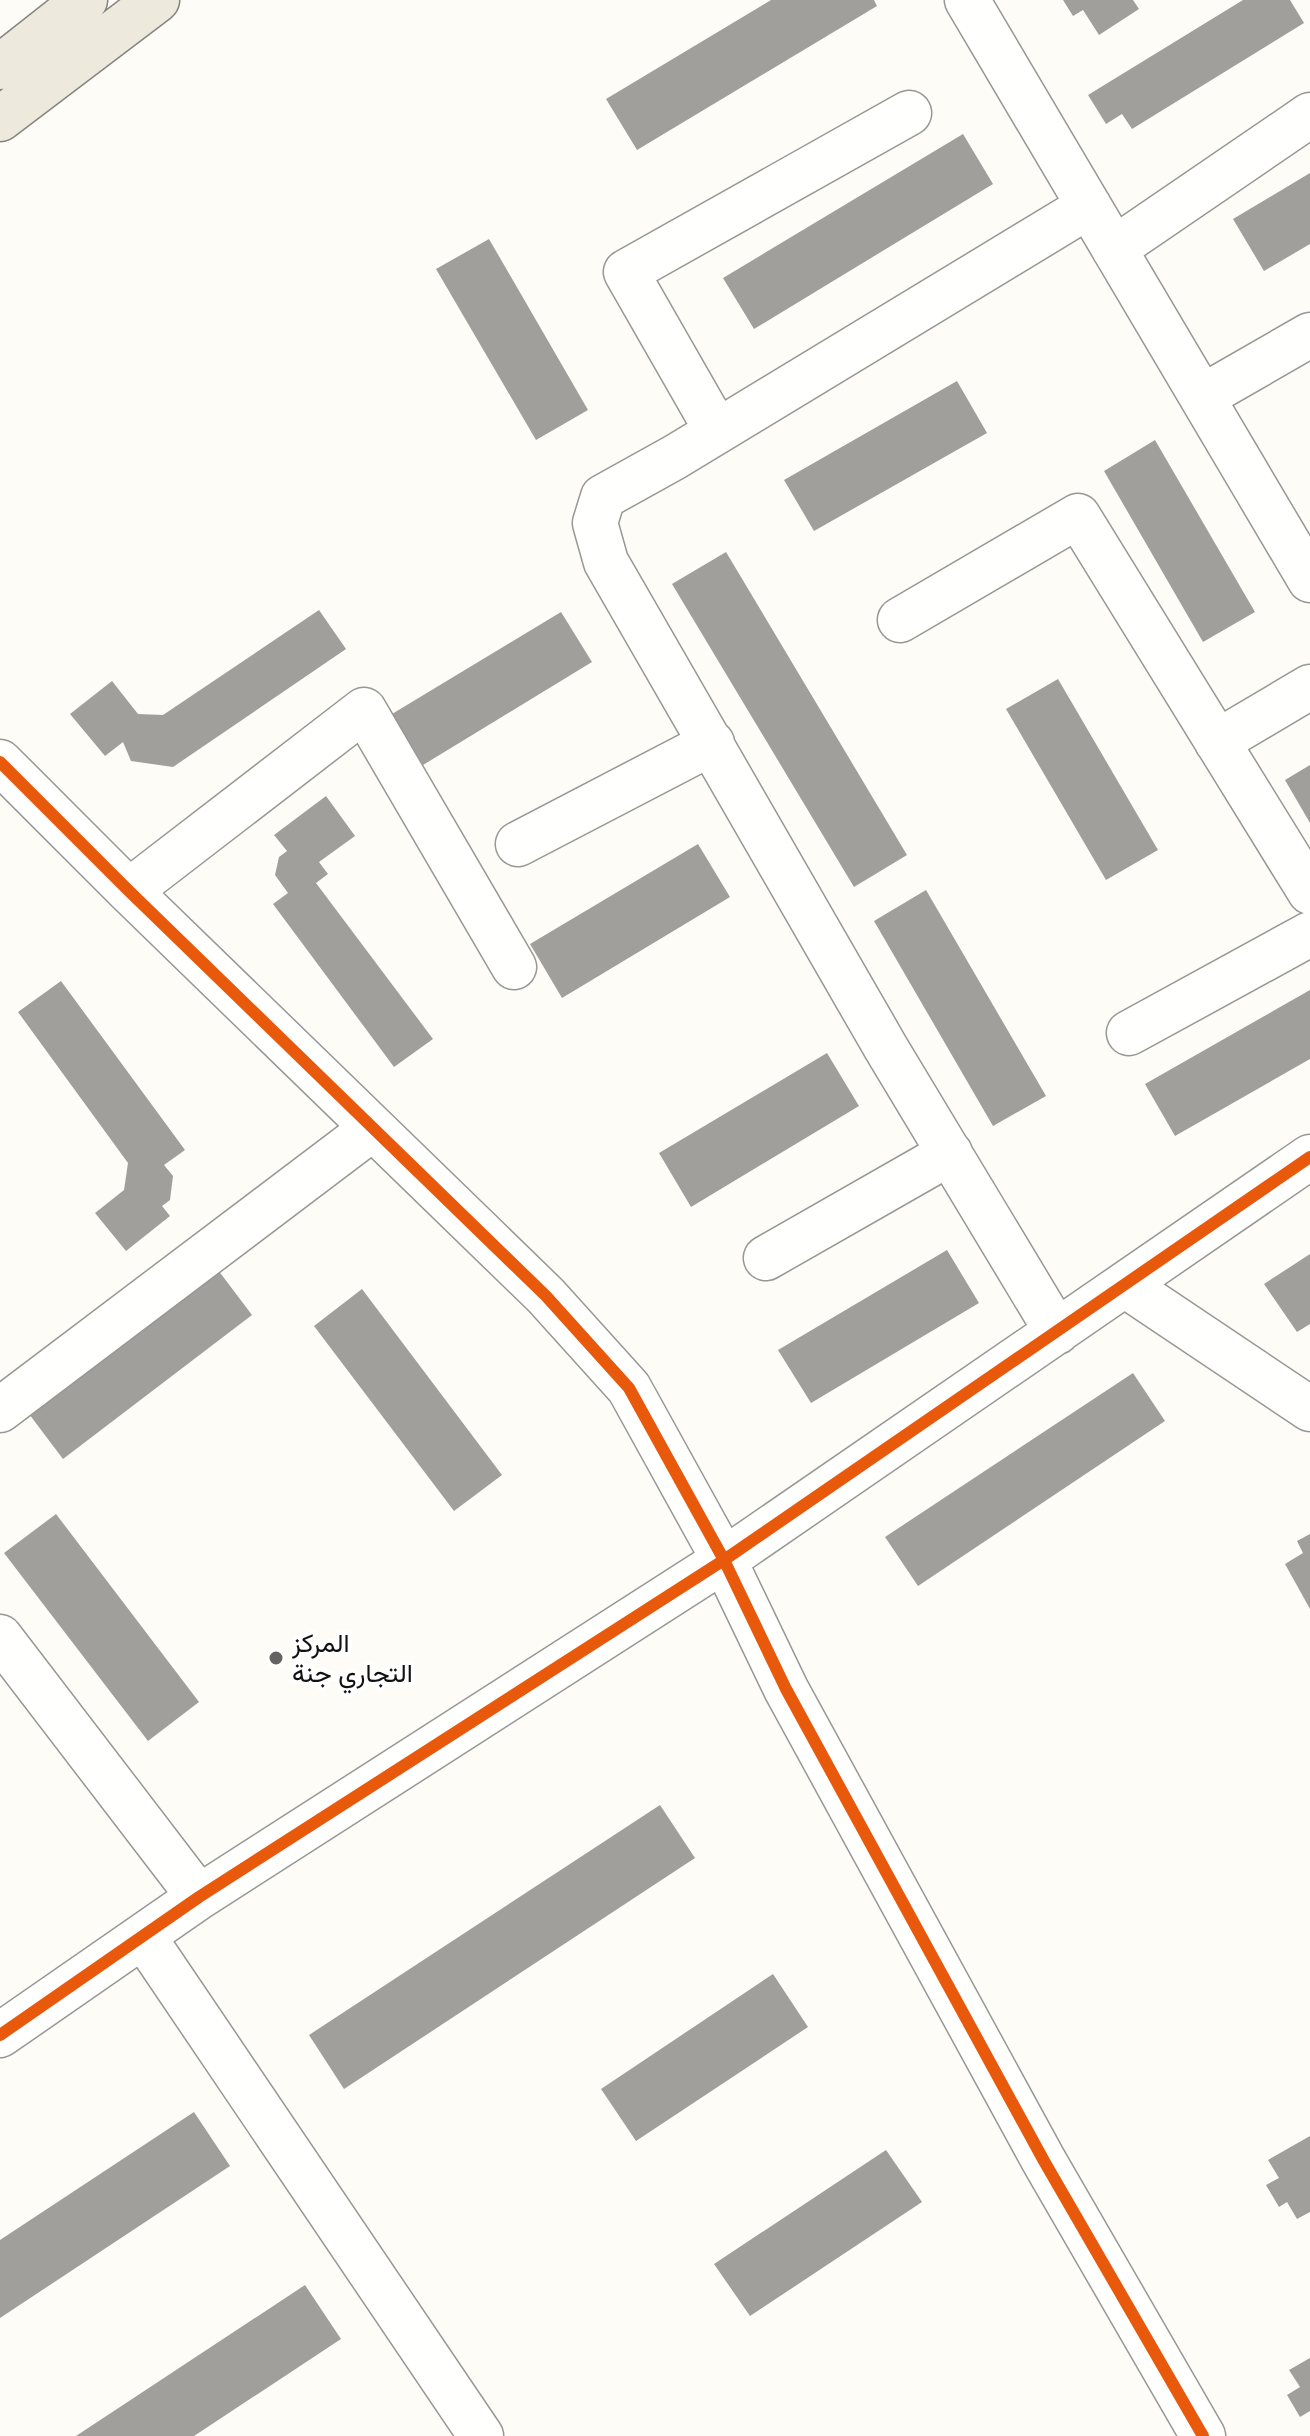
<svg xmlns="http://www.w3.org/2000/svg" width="1310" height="2436" viewBox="0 0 1310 2436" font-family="Spectral,Vazirmatn,serif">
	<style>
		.building { fill: #a19f9c }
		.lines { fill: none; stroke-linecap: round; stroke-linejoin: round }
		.minor-casing { stroke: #979795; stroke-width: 47 }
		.major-casing { stroke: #858482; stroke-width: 47 }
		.minor { stroke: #fffffe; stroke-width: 44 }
		.major { stroke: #ede9dc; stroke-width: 44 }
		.cycleway-casing { stroke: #fff; stroke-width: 17 }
		.cycleway { stroke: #e8590c; stroke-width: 12 }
		.poi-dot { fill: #646362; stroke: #fff; stroke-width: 3 }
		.labels { text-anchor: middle; stroke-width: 8; stroke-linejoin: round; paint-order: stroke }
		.poi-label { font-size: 26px; fill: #111; stroke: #fff; text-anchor: start }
	</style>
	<rect width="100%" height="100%" fill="#fdfcf7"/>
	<path class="building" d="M 771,0 L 874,0 L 877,6 L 637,150 L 606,99 Z
		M 1063,0 L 1133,0 L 1139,9 L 1099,35 L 1083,10 L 1073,16 Z
		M 1243,0 L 1290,0 L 1304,23 L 1132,129 L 1122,114 L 1106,124 L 1088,95 Z
		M 963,134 L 993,184 L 754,329 L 723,278 Z
		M 1310,173 L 1310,244 L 1264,271 L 1233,219 Z
		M 489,239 L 588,410 L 536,440 L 436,269 Z
		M 957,381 L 987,433 L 814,531 L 784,480 Z
		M 1155,440 L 1255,612 L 1203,642 L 1104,471 Z
		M 726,552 L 907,855 L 854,887 L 672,584 Z
		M 319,610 L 346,649 L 173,767 L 131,761 L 123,742 L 105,756 L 70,714 L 112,681 L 138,714 L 163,715 Z
		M 561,612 L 592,662 L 423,765 L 392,714 Z
		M 1058,679 L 1158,850 L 1106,880 L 1006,709 Z
		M 1310,765 L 1310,823 L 1285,780 Z
		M 326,796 L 355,836 L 319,862 L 328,874 L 316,883 L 433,1039 L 394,1067 L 273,904 L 288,893 L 275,875 L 279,857 L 287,851 L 274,835 Z
		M 698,844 L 730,897 L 562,998 L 530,944 Z
		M 926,890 L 1046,1096 L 993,1126 L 874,921 Z
		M 61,981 L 185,1150 L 164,1165 L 173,1176 L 170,1200 L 162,1206 L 170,1216 L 126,1251 L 95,1213 L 124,1190 L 128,1163 L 18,1012 Z
		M 1310,990 L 1310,1059 L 1175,1136 L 1145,1084 Z
		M 827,1053 L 859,1106 L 691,1207 L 659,1153 Z
		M 947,1250 L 979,1303 L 811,1403 L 778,1350 Z
		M 1310,1254 L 1310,1324 L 1297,1332 L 1264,1284 Z
		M 218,1270 L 252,1315 L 63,1459 L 29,1414 Z
		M 362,1289 L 502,1475 L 454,1511 L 314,1326 Z
		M 1133,1373 L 1165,1421 L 918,1586 L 885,1537 Z
		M 56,1514 L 199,1702 L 148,1741 L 4,1553 Z
		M 1310,1534 L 1310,1609 L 1285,1564 L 1303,1553 L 1297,1541 Z
		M 660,1805 L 695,1858 L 344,2089 L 309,2035 Z
		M 773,1974 L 808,2027 L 636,2141 L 601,2089 Z
		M 194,2112 L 230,2166 L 0,2318 L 0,2240 Z
		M 1310,2136 L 1310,2212 L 1297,2219 L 1287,2202 L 1279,2207 L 1266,2185 L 1279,2178 L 1268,2160 Z
		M 886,2150 L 922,2202 L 750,2316 L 714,2264 Z
		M 305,2285 L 341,2339 L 194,2436 L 76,2436 Z
		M 1310,2358 L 1310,2411 L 1300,2417 L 1287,2395 L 1300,2387 L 1289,2370 Z"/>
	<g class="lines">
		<g class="minor-casing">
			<path id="minor" d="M 967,0 L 1310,580
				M 1114,249 L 1310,115
				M 1202,397 L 1310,335
				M 717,431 L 626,272 L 909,113
				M 900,620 L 1078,516 L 1310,892
				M 1217,742 L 1310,687
				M 0,762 L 129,891 L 546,1296 L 629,1388 L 724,1560 L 786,1689 L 1044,2161 L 1203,2436
				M 518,844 L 712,743
				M 129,891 L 364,710 L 514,967
				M 1129,1033 L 1310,934
				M 766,1258 L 950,1153
				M 1125,1285 L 1310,1409
				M 1057,1332 L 886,1048 L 606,562 L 595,523 L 603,497 L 675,457 L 1089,206
				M 0,1410 L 373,1128
				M 0,1637 L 199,1897
				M 143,1936 L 481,2436
				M 0,2035 L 199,1897 L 724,1560 L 1310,1157"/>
		</g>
		<g class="major-casing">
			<path id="major" d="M 0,67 L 85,0
				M 0,119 L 157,0"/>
		</g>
		<use href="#minor" class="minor"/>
		<use href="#major" class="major"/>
		<g class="cycleway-casing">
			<path id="cycleway" d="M 0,762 L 129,891 L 546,1296 L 629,1388 L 724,1560 L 786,1689 L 1044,2161 L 1203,2436
				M 0,2035 L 199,1897 L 724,1560 L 1310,1157"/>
		</g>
		<use href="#cycleway" class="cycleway"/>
	</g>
	<circle class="poi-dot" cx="276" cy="1658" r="8"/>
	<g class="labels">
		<g class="poi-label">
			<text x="292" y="1652">المركز<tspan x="292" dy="30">التجاري جنة</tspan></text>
		</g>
	</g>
</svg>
